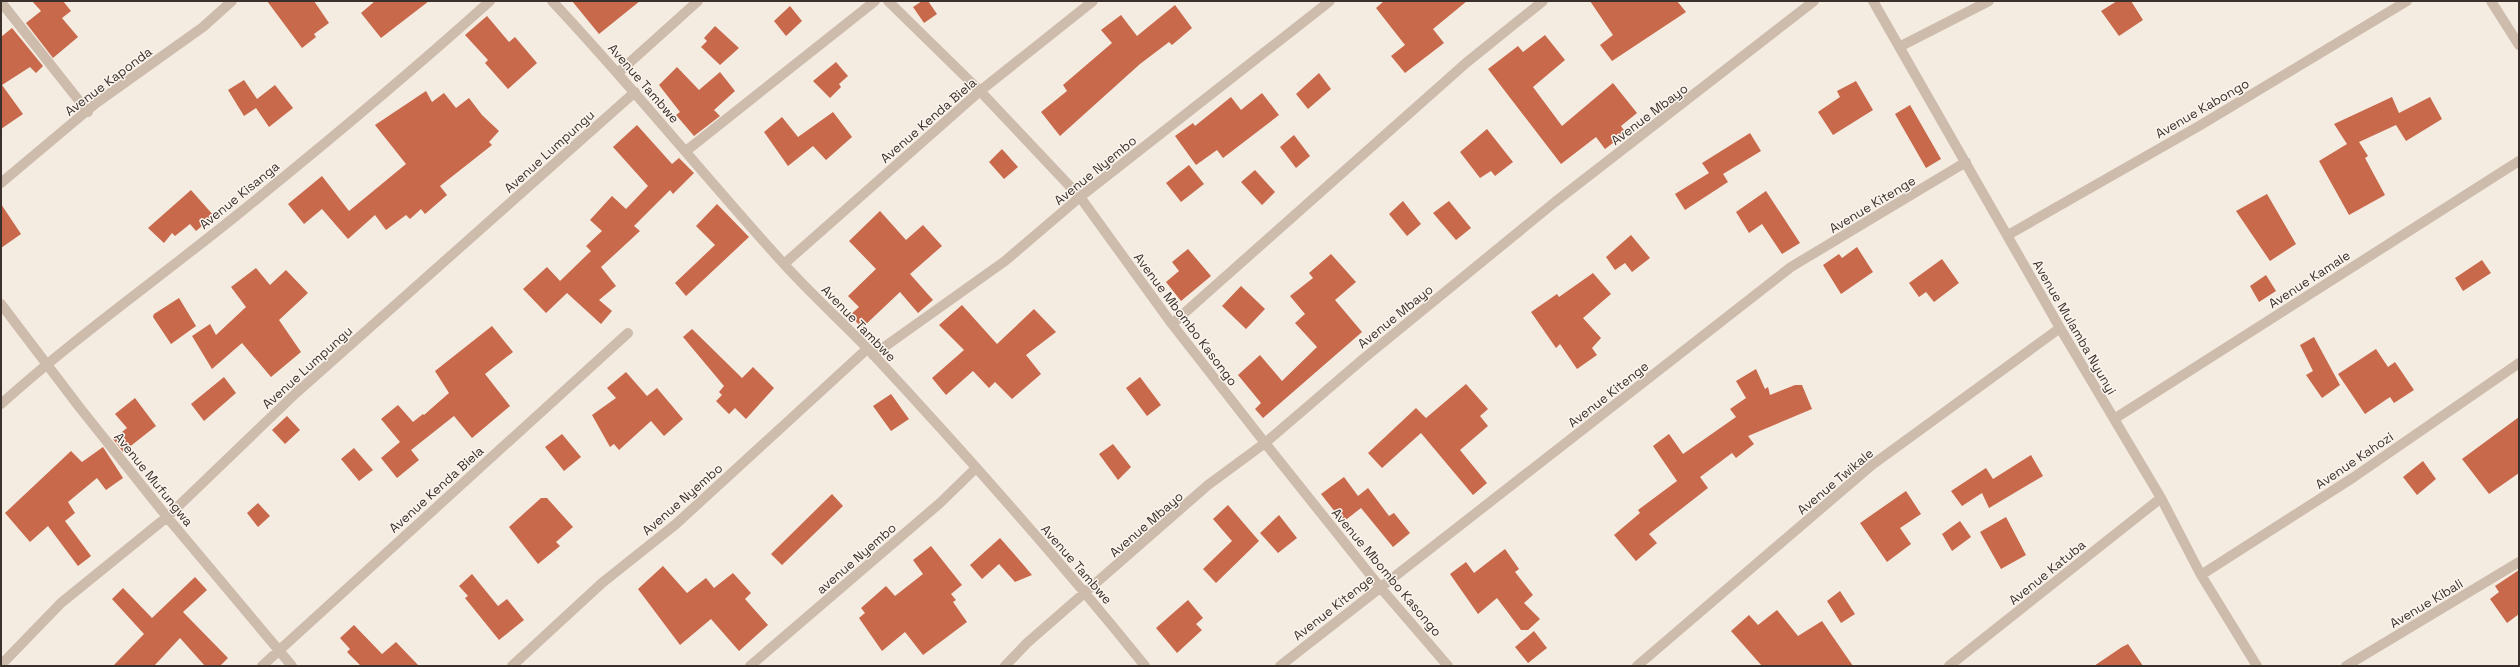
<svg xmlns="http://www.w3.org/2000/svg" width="2520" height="667" viewBox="0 0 2520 667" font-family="'Space Grotesk',sans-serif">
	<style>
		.building { fill: #c8694b }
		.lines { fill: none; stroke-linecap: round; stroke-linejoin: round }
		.street { stroke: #cdbbac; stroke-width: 10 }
		.labels { text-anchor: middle; stroke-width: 3; stroke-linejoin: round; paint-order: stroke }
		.street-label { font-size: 13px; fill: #3b302b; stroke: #fbf5ee }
	</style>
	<rect width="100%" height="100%" fill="#f4ebe1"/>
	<path class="building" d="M 32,1 L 63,1 L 71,11 L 62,18 L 78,37 L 53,58 L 26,23 L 41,11 Z
		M 267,1 L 314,1 L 329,23 L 314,34 L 316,37 L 302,48 Z
		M 375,1 L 429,1 L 381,38 L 361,13 Z
		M 572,1 L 640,1 L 599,34 Z
		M 922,1 L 928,1 L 937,14 L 924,23 L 913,7 Z
		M 1384,1 L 1467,1 L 1433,29 L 1444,43 L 1405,73 L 1391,56 L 1405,45 L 1376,8 Z
		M 1590,1 L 1677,1 L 1686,12 L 1612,61 L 1600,45 L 1613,35 Z
		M 2117,1 L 2131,1 L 2143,20 L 2119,36 L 2101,11 Z
		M 1175,5 L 1192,28 L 1172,45 L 1169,42 L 1140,64 L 1060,136 L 1041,112 L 1067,91 L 1063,85 L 1112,43 L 1101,30 L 1121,15 L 1137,36 Z
		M 790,6 L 802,21 L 786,36 L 774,21 Z
		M 487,16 L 509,42 L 515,37 L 537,63 L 508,89 L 485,63 L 488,60 L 465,35 Z
		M 715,26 L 739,48 L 720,65 L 701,47 L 707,41 L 704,38 Z
		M 12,28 L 43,66 L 36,73 L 30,67 L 2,85 L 23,114 L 1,129 L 1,37 Z
		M 1545,35 L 1565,60 L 1533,87 L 1562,126 L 1613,83 L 1637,113 L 1621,126 L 1626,133 L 1605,149 L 1596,137 L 1561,164 L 1488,69 L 1518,46 L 1523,52 Z
		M 836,62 L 848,76 L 839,84 L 841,87 L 830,98 L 813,81 Z
		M 677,67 L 699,90 L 720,72 L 735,91 L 714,110 L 720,116 L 694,136 L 676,115 L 680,112 L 659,85 Z
		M 1319,73 L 1331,89 L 1308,109 L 1296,94 Z
		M 244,80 L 257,99 L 275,85 L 293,108 L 269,127 L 256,108 L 244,116 L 228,90 Z
		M 1856,81 L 1873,110 L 1833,135 L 1818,112 L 1840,97 L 1837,91 Z
		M 426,91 L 432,102 L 444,93 L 456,108 L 469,98 L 482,115 L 499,131 L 489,142 L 492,145 L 440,186 L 447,195 L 425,214 L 421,209 L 410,219 L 406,215 L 386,230 L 375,215 L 348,239 L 322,209 L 304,224 L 288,204 L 322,176 L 349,211 L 406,164 L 375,125 Z
		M 1262,93 L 1279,115 L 1223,158 L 1217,150 L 1196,165 L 1175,136 L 1193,123 L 1195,126 L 1231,97 L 1241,110 Z
		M 2392,97 L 2399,113 L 2430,97 L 2442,119 L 2406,141 L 2396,125 L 2359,142 L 2368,156 L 2365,158 L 2385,195 L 2349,215 L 2319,161 L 2347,144 L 2334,124 Z
		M 1910,105 L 1941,159 L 1926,168 L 1895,114 Z
		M 833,112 L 852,137 L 826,160 L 813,146 L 788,166 L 764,132 L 782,117 L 798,137 Z
		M 637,125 L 672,164 L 679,158 L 694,173 L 673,194 L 670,190 L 634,226 L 640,231 L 601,267 L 616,286 L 599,300 L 612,311 L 601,324 L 567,293 L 546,313 L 523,289 L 547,267 L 560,281 L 591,251 L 586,246 L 602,231 L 590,220 L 612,196 L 626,209 L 648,186 L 613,147 Z
		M 1487,129 L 1513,162 L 1495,176 L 1491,171 L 1480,178 L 1460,152 Z
		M 1750,133 L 1761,151 L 1723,174 L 1728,182 L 1685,210 L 1675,194 L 1709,173 L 1702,163 Z
		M 1294,135 L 1310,156 L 1296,168 L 1280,147 Z
		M 1002,149 L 1018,167 L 1004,179 L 989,162 Z
		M 1189,165 L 1204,184 L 1181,202 L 1166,183 Z
		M 1255,170 L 1275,192 L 1262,205 L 1241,182 Z
		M 191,190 L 214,216 L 196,231 L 190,224 L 175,236 L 172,233 L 164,243 L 148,228 Z
		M 1766,191 L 1800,243 L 1782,254 L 1762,224 L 1749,233 L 1736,212 Z
		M 2267,194 L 2296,244 L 2270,261 L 2236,211 Z
		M 1403,201 L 1421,224 L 1407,236 L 1389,214 Z
		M 1449,201 L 1471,228 L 1456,240 L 1433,213 Z
		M 1,204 L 21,234 L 1,248 Z
		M 717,204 L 749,237 L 686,296 L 675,283 L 715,245 L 696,226 Z
		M 880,211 L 906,240 L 923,225 L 942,246 L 910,274 L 933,300 L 918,313 L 900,292 L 862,328 L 850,315 L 859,307 L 848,296 L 876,269 L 849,241 Z
		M 1631,235 L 1650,258 L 1632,272 L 1625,263 L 1615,270 L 1606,257 Z
		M 1857,247 L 1873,272 L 1841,294 L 1823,265 L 1839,254 L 1842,258 Z
		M 1188,249 L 1211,276 L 1181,301 L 1166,282 L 1179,271 L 1172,262 Z
		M 1331,254 L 1356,282 L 1335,300 L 1362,332 L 1263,418 L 1255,409 L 1261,403 L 1238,375 L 1260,355 L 1282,381 L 1317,347 L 1295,323 L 1305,314 L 1290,296 L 1313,278 L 1309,273 Z
		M 1942,259 L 1959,283 L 1934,302 L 1926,292 L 1919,297 L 1909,283 Z
		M 2482,260 L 2491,273 L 2463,291 L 2455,278 Z
		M 256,268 L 270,285 L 286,270 L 308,293 L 279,320 L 301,352 L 271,377 L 242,343 L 212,369 L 192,336 L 210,324 L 216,335 L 246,307 L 231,287 Z
		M 1593,273 L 1611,294 L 1583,318 L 1601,338 L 1592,348 L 1597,355 L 1577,369 L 1560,344 L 1556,348 L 1531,312 L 1557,294 L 1559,297 Z
		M 2266,275 L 2276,291 L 2259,302 L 2250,286 Z
		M 1241,286 L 1265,309 L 1246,329 L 1222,306 Z
		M 179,298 L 196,326 L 171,344 L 153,317 L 154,314 Z
		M 962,305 L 997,344 L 1034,309 L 1056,332 L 1026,355 L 1041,374 L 1012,399 L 995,382 L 989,388 L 973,371 L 946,395 L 932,378 L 964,350 L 939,325 Z
		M 492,326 L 513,352 L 485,374 L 510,406 L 472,438 L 454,416 L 411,450 L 419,460 L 397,478 L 381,458 L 400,442 L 381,419 L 398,405 L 413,422 L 423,414 L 424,415 L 449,393 L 435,371 Z
		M 692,329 L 742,378 L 753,367 L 774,388 L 746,419 L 735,408 L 729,414 L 716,401 L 722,395 L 719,392 L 724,386 L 683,337 Z
		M 2314,337 L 2340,385 L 2322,398 L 2306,375 L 2313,371 L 2300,345 Z
		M 2376,349 L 2388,367 L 2395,362 L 2414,390 L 2394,403 L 2390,397 L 2365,414 L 2338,374 Z
		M 1756,369 L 1765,389 L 1768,387 L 1770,395 L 1795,385 L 1802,385 L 1812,409 L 1748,436 L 1754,444 L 1736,458 L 1732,453 L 1700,477 L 1708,488 L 1649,534 L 1657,543 L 1636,561 L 1614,535 L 1640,513 L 1638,510 L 1677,481 L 1653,446 L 1669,434 L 1683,454 L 1736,417 L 1730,409 L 1746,398 L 1736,381 Z
		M 626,372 L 647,396 L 657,388 L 683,419 L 664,436 L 651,421 L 619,450 L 614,444 L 610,447 L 592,415 L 616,398 L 607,388 Z
		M 224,377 L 236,393 L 204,421 L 191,404 Z
		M 1140,377 L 1161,405 L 1147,416 L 1126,388 Z
		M 1466,384 L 1488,409 L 1480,416 L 1488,426 L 1460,450 L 1487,483 L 1473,495 L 1421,433 L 1382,468 L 1368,453 L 1416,408 L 1426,418 Z
		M 891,394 L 909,419 L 891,431 L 873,406 Z
		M 135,398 L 156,426 L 123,452 L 113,439 L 127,428 L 115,414 Z
		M 287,416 L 300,430 L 285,444 L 272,430 Z
		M 2519,417 L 2519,473 L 2489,494 L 2462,459 Z
		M 562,434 L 581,457 L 564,471 L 545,447 Z
		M 1113,444 L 1131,467 L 1118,480 L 1099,454 Z
		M 103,447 L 123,478 L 106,490 L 97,478 L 68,502 L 75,513 L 65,521 L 91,556 L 78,566 L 48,526 L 30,542 L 5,513 L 71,451 L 82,462 Z
		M 354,448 L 373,470 L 359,481 L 341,459 Z
		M 2031,455 L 2043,476 L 1989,508 L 1982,493 L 1962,506 L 1951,491 L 1986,468 L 1993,479 Z
		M 2423,461 L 2436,479 L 2417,495 L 2403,477 Z
		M 1344,477 L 1358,496 L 1368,488 L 1389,516 L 1394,513 L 1410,533 L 1393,547 L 1361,508 L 1343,522 L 1321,494 Z
		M 1906,491 L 1921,514 L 1900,528 L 1911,544 L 1887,562 L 1860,523 Z
		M 832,494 L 843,506 L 782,565 L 771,554 Z
		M 541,498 L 547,498 L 573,527 L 556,542 L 560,546 L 538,564 L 509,527 Z
		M 258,503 L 270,516 L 258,527 L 247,513 Z
		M 1228,505 L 1259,541 L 1216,583 L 1203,569 L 1232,541 L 1213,519 Z
		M 1279,515 L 1297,538 L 1278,553 L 1260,533 Z
		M 2006,517 L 2026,555 L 2001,569 L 1980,532 Z
		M 1960,521 L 1971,537 L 1952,551 L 1942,534 Z
		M 1000,538 L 1021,562 L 1032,575 L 1015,582 L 999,564 L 982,579 L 970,565 Z
		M 931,546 L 962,585 L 951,594 L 956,600 L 953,602 L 967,622 L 923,655 L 905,632 L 882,651 L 859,618 L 865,613 L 861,608 L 886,586 L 895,596 L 923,574 L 913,560 Z
		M 1505,549 L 1519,569 L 1515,572 L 1533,595 L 1524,603 L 1540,619 L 1528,630 L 1521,630 L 1497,598 L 1478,614 L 1450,574 L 1466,562 L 1474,573 Z
		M 663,566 L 687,593 L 706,578 L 714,588 L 733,573 L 751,593 L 745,599 L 768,625 L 739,651 L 711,619 L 680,645 L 638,589 Z
		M 2519,570 L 2519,614 L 2507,623 L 2490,599 L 2499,592 L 2495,586 Z
		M 472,574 L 498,606 L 507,599 L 524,620 L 499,640 L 465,598 L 468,596 L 459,586 Z
		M 195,577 L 207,590 L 183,612 L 228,658 L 220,666 L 205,666 L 180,638 L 154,666 L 113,666 L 144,634 L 112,599 L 123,588 L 152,618 Z
		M 1840,591 L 1855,614 L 1841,623 L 1827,601 Z
		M 1188,600 L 1203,618 L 1196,624 L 1202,630 L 1177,653 L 1156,628 Z
		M 1777,610 L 1798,636 L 1822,621 L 1853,666 L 1762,666 L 1731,631 L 1749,615 L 1758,625 Z
		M 354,625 L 382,654 L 396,642 L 419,666 L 361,666 L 347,652 L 350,649 L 340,638 Z
		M 1534,631 L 1547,648 L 1528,663 L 1515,647 Z
		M 2128,644 L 2143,666 L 2094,666 L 2122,647 Z"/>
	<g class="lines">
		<path class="street" d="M 552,1 C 632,86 705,177 783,263 C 810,293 840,320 868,349 C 964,452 1057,557 1145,666
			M 888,1 L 980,91 L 1080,197 L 1172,324 L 1265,443 L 1380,587 L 1448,666
			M 1873,1 L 2060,328 L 2161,498 L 2201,575 L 2257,666
			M 2491,1 L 2519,45
			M 1,2 L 88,112
			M 1899,47 L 1989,1
			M 619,72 L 698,1
			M 686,151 L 875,1
			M 1,183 L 95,104 L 203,27 L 232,1
			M 2008,235 L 2199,126 L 2407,1
			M 784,264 L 980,91 L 1093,1
			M 1,304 L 80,408 L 167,517 L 292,666
			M 1172,324 L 1466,63 L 1543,1
			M 873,355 L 1005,261 L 1080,197 L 1330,1
			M 1,404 C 78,335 162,276 242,211 C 326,143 410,73 490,1
			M 2114,419 L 2519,161
			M 2201,575 L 2354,477 L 2519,363
			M 1,665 L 61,603 L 167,517 L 295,394 L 635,92
			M 262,666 L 628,333
			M 512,666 L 602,583 L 676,524 L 867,349
			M 750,666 L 940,503 L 976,468
			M 1005,666 L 1027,643 L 1208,485 L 1265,443 L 1363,359 L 1555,202 L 1814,1
			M 1280,666 L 1791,267 L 1966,162
			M 1637,666 L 1872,465 L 2060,328
			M 1949,666 L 2161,498
			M 2346,666 L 2519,562"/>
	</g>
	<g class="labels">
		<g class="street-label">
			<text transform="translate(108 81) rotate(-37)" y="5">Avenue Kaponda</text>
			<text transform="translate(644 83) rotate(49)" y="5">Avenue Tambwe</text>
			<text transform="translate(2202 108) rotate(-30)" y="5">Avenue Kabongo</text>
			<text transform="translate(1649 114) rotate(-37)" y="5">Avenue Mbayo</text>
			<text transform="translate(928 120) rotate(-41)" y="5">Avenue Kenda Biela</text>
			<text transform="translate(549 151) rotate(-42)" y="5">Avenue Lumpungu</text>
			<text transform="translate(1095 170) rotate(-39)" y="5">Avenue Nyembo</text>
			<text transform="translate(239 195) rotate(-39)" y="5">Avenue Kisanga</text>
			<text transform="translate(1872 204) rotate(-31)" y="5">Avenue Kitenge</text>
			<text transform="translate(2309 279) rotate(-33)" y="5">Avenue Kamale</text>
			<text transform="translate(1395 316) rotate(-39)" y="5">Avenue Mbayo</text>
			<text transform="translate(1186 319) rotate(53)" y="5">Avenue Mbombo Kasongo</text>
			<text transform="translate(859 323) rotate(46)" y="5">Avenue Tambwe</text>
			<text transform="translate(2075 327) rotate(60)" y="5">Avenue Mulamba Nyunyi</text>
			<text transform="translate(307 367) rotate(-42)" y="5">Avenue Lumpungu</text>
			<text transform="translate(1608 394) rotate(-38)" y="5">Avenue Kitenge</text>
			<text transform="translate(2354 460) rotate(-34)" y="5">Avenue Kahozi</text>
			<text transform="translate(154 479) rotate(51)" y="5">Avenue Mufungwa</text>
			<text transform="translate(1835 481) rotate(-40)" y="5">Avenue Twikale</text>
			<text transform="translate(436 489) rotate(-42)" y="5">Avenue Kenda Biela</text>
			<text transform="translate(682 499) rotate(-41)" y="5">Avenue Nyembo</text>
			<text transform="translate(1146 524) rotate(-41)" y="5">Avenue Mbayo</text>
			<text transform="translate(856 558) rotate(-41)" y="5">avenue Nyembo</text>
			<text transform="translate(1077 564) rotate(49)" y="5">Avenue Tambwe</text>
			<text transform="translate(1387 572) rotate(50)" y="5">Avenue Mbombo Kasongo</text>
			<text transform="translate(2047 572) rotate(-39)" y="5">Avenue Katuba</text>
			<text transform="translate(2426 603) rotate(-31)" y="5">Avenue Kibali</text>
			<text transform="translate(1333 607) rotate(-38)" y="5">Avenue Kitenge</text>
		</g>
	</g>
	<rect width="2520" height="667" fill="none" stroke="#3b302b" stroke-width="4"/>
</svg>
